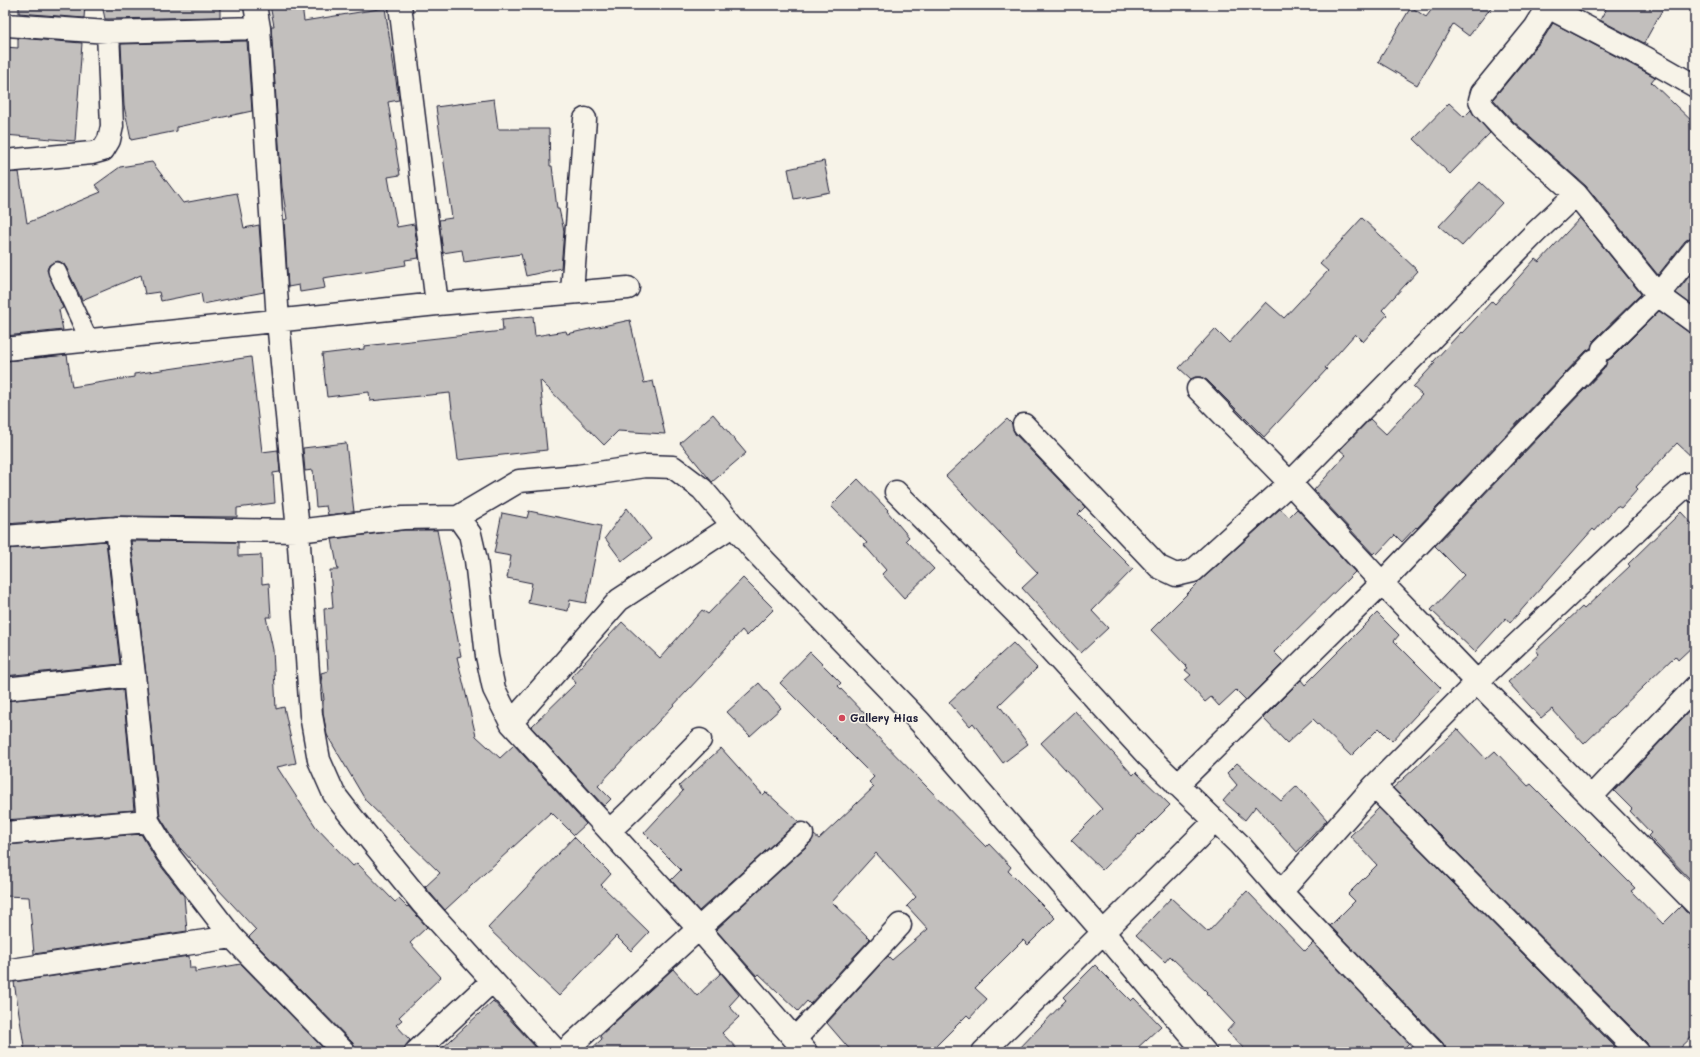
<svg xmlns="http://www.w3.org/2000/svg" width="1700" height="1057" viewBox="0 0 1700 1057" font-family="Mali,sans-serif">
	<style>
		.building { fill: #c2bfbd; stroke: #22223b }
		.lines { fill: none; stroke-linecap: round; stroke-linejoin: round }
		.service-casing { stroke: #22223b; stroke-width: 20 }
		.minor-casing { stroke: #22223b; stroke-width: 25 }
		.service { stroke: #f7f3e8; stroke-width: 17 }
		.minor { stroke: #f7f3e8; stroke-width: 22 }
		.poi-dot { fill: #d1495b; stroke: #f7f3e8; stroke-width: 1.5 }
		.labels { text-anchor: middle; stroke-width: 3; stroke-linejoin: round; paint-order: stroke }
		.poi-label { font-size: 11px; font-weight: bold; fill: #22223b; stroke: #f7f3e8; text-anchor: start }
	</style>
	<rect width="100%" height="100%" fill="#f7f3e8"/>
	<filter id="ink" filterUnits="userSpaceOnUse"><feTurbulence type="fractalNoise" baseFrequency=".025" numOctaves="2"/><feDisplacementMap in="SourceGraphic" scale="8" xChannelSelector="R" yChannelSelector="G"/><feConvolveMatrix kernelMatrix="1 2 1 2 8 2 1 2 1" color-interpolation-filters="sRGB"/></filter>
	<g filter="url(#ink)">
		<path class="building" d="M 19,5 L 85,5 L 84,18 L 19,13 Z
			M 102,5 L 220,5 L 220,17 L 105,19 Z
			M 270,5 L 302,5 L 304,21 L 385,8 L 399,100 L 388,102 L 400,175 L 388,177 L 397,227 L 414,224 L 419,258 L 405,260 L 406,265 L 323,278 L 325,288 L 300,292 L 299,285 L 288,287 L 284,220 L 287,219 L 282,187 L 271,26 L 274,26 Z
			M 1430,5 L 1493,5 L 1469,36 L 1453,24 L 1417,85 L 1378,62 L 1411,7 L 1426,17 L 1433,8 Z
			M 1608,5 L 1665,5 L 1644,43 L 1600,20 Z
			M 1553,23 L 1655,77 L 1651,82 L 1695,124 L 1695,237 L 1690,238 L 1685,241 L 1658,275 L 1586,186 L 1513,121 L 1493,99 L 1545,36 Z
			M 18,38 L 82,43 L 75,141 L 5,135 L 5,47 L 18,48 Z
			M 247,41 L 252,111 L 177,127 L 177,131 L 131,140 L 124,106 L 121,44 Z
			M 494,99 L 498,129 L 549,129 L 550,166 L 552,166 L 557,209 L 559,209 L 564,231 L 561,268 L 526,276 L 521,254 L 464,262 L 462,250 L 443,253 L 439,220 L 452,218 L 436,107 Z
			M 1449,103 L 1464,117 L 1471,110 L 1490,133 L 1450,174 L 1414,139 Z
			M 824,161 L 830,192 L 794,199 L 788,169 Z
			M 152,162 L 183,203 L 237,193 L 244,228 L 259,225 L 264,292 L 203,304 L 201,293 L 161,301 L 159,292 L 145,294 L 141,275 L 82,300 L 66,267 L 62,263 L 58,261 L 49,265 L 47,270 L 63,308 L 59,310 L 63,330 L 5,336 L 5,173 L 19,172 L 27,223 L 101,192 L 95,185 L 120,167 Z
			M 1480,182 L 1502,203 L 1462,246 L 1439,226 Z
			M 1362,218 L 1418,271 L 1382,310 L 1387,315 L 1363,342 L 1355,334 L 1325,368 L 1327,369 L 1264,437 L 1207,380 L 1201,377 L 1195,377 L 1191,379 L 1179,368 L 1215,329 L 1229,343 L 1266,302 L 1284,318 L 1328,271 L 1320,264 Z
			M 1580,218 L 1641,294 L 1594,340 L 1591,348 L 1586,351 L 1417,528 L 1416,527 L 1402,542 L 1395,535 L 1377,554 L 1375,552 L 1373,554 L 1314,490 L 1346,455 L 1340,450 L 1370,419 L 1386,434 L 1422,395 L 1413,387 L 1435,363 L 1433,362 L 1461,332 L 1462,333 L 1492,301 L 1495,304 L 1535,259 L 1539,262 Z
			M 1695,269 L 1695,307 L 1676,293 Z
			M 1659,311 L 1688,332 L 1695,334 L 1695,460 L 1677,443 L 1636,487 L 1638,489 L 1621,508 L 1617,506 L 1595,531 L 1593,529 L 1510,623 L 1506,618 L 1475,652 L 1431,610 L 1464,575 L 1435,546 L 1604,369 L 1607,361 L 1612,358 Z
			M 533,316 L 535,336 L 566,331 L 567,334 L 630,320 L 644,383 L 653,381 L 665,434 L 618,431 L 604,445 L 540,380 L 547,450 L 458,460 L 450,393 L 370,401 L 369,392 L 327,397 L 322,354 L 364,349 L 364,346 L 503,331 L 502,319 Z
			M 67,355 L 72,387 L 134,377 L 134,374 L 251,357 L 262,452 L 278,450 L 280,472 L 273,473 L 275,503 L 237,508 L 237,517 L 117,516 L 5,524 L 5,361 Z
			M 713,414 L 746,453 L 712,482 L 680,443 Z
			M 1007,419 L 1012,424 L 1015,434 L 1085,507 L 1078,514 L 1133,569 L 1092,611 L 1108,628 L 1081,653 L 1022,588 L 1038,573 L 946,476 Z
			M 346,443 L 354,512 L 328,515 L 326,506 L 316,507 L 313,470 L 305,471 L 303,448 Z
			M 858,479 L 888,510 L 887,511 L 909,537 L 906,540 L 934,569 L 904,598 L 882,574 L 886,570 L 864,545 L 867,543 L 831,506 Z
			M 627,508 L 651,539 L 622,561 L 605,538 Z
			M 1280,509 L 1289,517 L 1297,509 L 1355,572 L 1274,652 L 1284,662 L 1246,700 L 1236,690 L 1219,706 L 1211,697 L 1205,702 L 1185,680 L 1191,675 L 1185,670 L 1188,668 L 1151,630 L 1199,582 Z
			M 529,511 L 601,526 L 586,603 L 570,600 L 568,611 L 528,603 L 532,583 L 507,578 L 511,556 L 494,553 L 502,513 L 527,518 Z
			M 1681,512 L 1695,527 L 1695,644 L 1678,660 L 1675,656 L 1584,744 L 1552,709 L 1541,718 L 1508,682 L 1539,654 L 1536,650 L 1582,607 L 1584,609 L 1630,566 L 1628,564 Z
			M 404,530 L 437,530 L 461,656 L 457,657 L 476,736 L 500,758 L 514,745 L 586,824 L 574,835 L 551,812 L 445,910 L 425,887 L 440,873 L 366,801 L 327,735 L 323,713 L 323,701 L 324,700 L 321,673 L 328,671 L 324,609 L 333,608 L 330,570 L 338,570 L 332,539 Z
			M 106,541 L 120,664 L 5,676 L 5,549 Z
			M 131,541 L 238,542 L 238,556 L 261,555 L 262,584 L 269,583 L 271,617 L 266,617 L 273,650 L 276,709 L 284,707 L 296,763 L 277,767 L 316,827 L 353,866 L 357,863 L 395,902 L 399,899 L 407,907 L 408,906 L 427,927 L 410,943 L 441,977 L 399,1017 L 402,1020 L 396,1025 L 410,1040 L 404,1048 L 404,1052 L 356,1052 L 353,1043 L 249,937 L 256,930 L 180,848 L 181,850 L 160,817 L 146,674 Z
			M 743,578 L 774,609 L 747,636 L 742,630 L 702,675 L 598,786 L 611,799 L 604,806 L 531,727 L 576,683 L 571,677 L 622,622 L 660,658 L 702,610 L 708,614 Z
			M 1377,613 L 1399,635 L 1394,641 L 1441,688 L 1392,741 L 1379,728 L 1351,756 L 1313,719 L 1287,743 L 1263,718 L 1301,680 L 1305,685 Z
			M 1013,643 L 1037,668 L 999,705 L 1028,744 L 1003,763 L 973,723 L 970,726 L 949,702 Z
			M 810,652 L 841,683 L 838,686 L 871,720 L 866,725 L 986,847 L 989,844 L 1011,867 L 1008,871 L 1055,918 L 1028,945 L 1023,940 L 975,988 L 987,999 L 970,1018 L 967,1015 L 930,1052 L 852,1052 L 827,1023 L 888,956 L 892,960 L 928,929 L 907,906 L 916,897 L 876,853 L 832,902 L 870,939 L 810,1004 L 807,1001 L 798,1011 L 759,974 L 757,976 L 716,930 L 810,843 L 814,835 L 819,839 L 874,787 L 869,782 L 874,777 L 780,683 Z
			M 759,683 L 781,708 L 750,736 L 727,712 Z
			M 123,689 L 134,810 L 5,820 L 5,701 Z
			M 1695,705 L 1695,884 L 1648,836 L 1651,833 L 1630,811 L 1632,809 L 1614,791 Z
			M 1075,711 L 1133,775 L 1136,772 L 1170,805 L 1140,835 L 1139,834 L 1102,870 L 1071,840 L 1102,809 L 1041,743 Z
			M 1458,729 L 1486,759 L 1495,751 L 1528,786 L 1531,784 L 1635,888 L 1631,891 L 1663,924 L 1681,906 L 1686,912 L 1695,915 L 1695,1034 L 1676,1052 L 1650,1052 L 1647,1043 L 1393,788 Z
			M 721,748 L 763,795 L 766,792 L 799,822 L 794,825 L 699,911 L 671,880 L 681,870 L 644,833 L 683,791 L 679,786 Z
			M 1237,763 L 1281,801 L 1297,786 L 1327,820 L 1297,852 L 1256,806 L 1245,820 L 1223,801 L 1237,785 L 1227,773 Z
			M 1379,808 L 1620,1052 L 1446,1052 L 1443,1043 L 1330,926 L 1355,901 L 1348,894 L 1377,865 L 1350,836 Z
			M 141,834 L 157,861 L 184,896 L 187,931 L 34,954 L 29,897 L 5,896 L 5,845 Z
			M 574,837 L 611,874 L 601,885 L 649,932 L 631,951 L 616,936 L 559,996 L 488,928 Z
			M 1247,891 L 1305,951 L 1313,943 L 1409,1043 L 1400,1052 L 1247,1052 L 1227,1031 L 1234,1023 L 1206,993 L 1207,992 L 1170,956 L 1165,962 L 1136,935 L 1171,898 L 1208,932 Z
			M 189,956 L 190,968 L 195,968 L 195,972 L 241,964 L 327,1052 L 25,1052 L 14,982 Z
			M 1095,965 L 1131,1001 L 1134,998 L 1161,1026 L 1133,1052 L 1016,1052 L 1066,1000 L 1063,997 Z
			M 673,969 L 697,996 L 721,973 L 739,995 L 729,1006 L 739,1017 L 722,1033 L 740,1052 L 588,1052 L 602,1039 L 600,1036 Z
			M 493,1001 L 540,1052 L 438,1052 Z"/>
		<g class="lines">
			<g class="service-casing">
				<path id="service" d="M 57,271 L 89,340"/>
			</g>
			<g class="minor-casing">
				<path id="minor" d="M 255,5 L 259,28 L 278,321 L 298,531 L 311,715 L 319,760 L 334,794 L 351,816 L 422,903 L 557,1052
					M 400,5 L 437,304
					M 1545,5 L 1548,7 L 1535,28 L 1482,93 L 1480,100 L 1483,107 L 1504,130 L 1576,194
					M 1548,7 L 1646,58 L 1695,86
					M 5,23 L 7,25 L 108,32 L 259,28
					M 5,161 L 92,153 L 103,150 L 109,140 L 112,126 L 108,32
					M 572,292 L 585,119
					M 5,349 L 437,304 L 628,288
					M 1603,349 L 1658,295 L 1695,249
					M 1198,389 L 1290,483 L 1382,583 L 1477,682 L 1695,903
					M 1024,425 L 1159,567 L 1176,575 L 1193,571 L 1290,483 L 1535,233 L 1576,194 L 1658,295 L 1695,322
					M 896,492 L 1025,622 L 1147,755 L 1239,844 L 1281,892 L 1434,1052
					M 458,517 L 519,481 L 578,476 L 646,466 L 673,467 L 702,489 L 754,550 L 920,722 L 1103,932 L 1205,1052
					M 117,528 L 134,675 L 148,821 L 167,853 L 232,937 L 344,1052
					M 5,537 L 117,528 L 298,531 L 403,518 L 458,517 L 470,534 L 476,560 L 487,656 L 494,689 L 511,723 L 699,929 L 806,1052
					M 5,689 L 134,675
					M 511,723 L 619,600 L 732,526
					M 1177,785 L 1382,583 L 1595,360
					M 1591,797 L 1695,687
					M 610,830 C 642,802 670,770 700,740
					M 5,833 L 148,821
					M 1281,892 L 1374,786
					M 5,971 L 232,937
					M 795,1039 L 900,925
					M 416,1052 L 492,981
					M 564,1052 L 802,834
					M 983,1052 L 1215,821
					M 1638,1052 L 1374,786 L 1477,682 L 1661,508 L 1688,484 L 1695,491"/>
			</g>
			<use href="#service" class="service"/>
			<use href="#minor" class="minor"/>
		</g>
	</g>
	<circle class="poi-dot" cx="842" cy="718" r="4"/>
	<g class="labels">
		<g class="poi-label">
			<text x="850" y="722">Gallery Hias</text>
		</g>
	</g>
	<rect width="1700" height="1057" fill="none" stroke="#f7f3e8" stroke-width="20"/>
	<rect x="10" y="10" width="1680" height="1037" fill="none" stroke="#22223b" stroke-width="1.5" filter="url(#ink)"/>
</svg>
